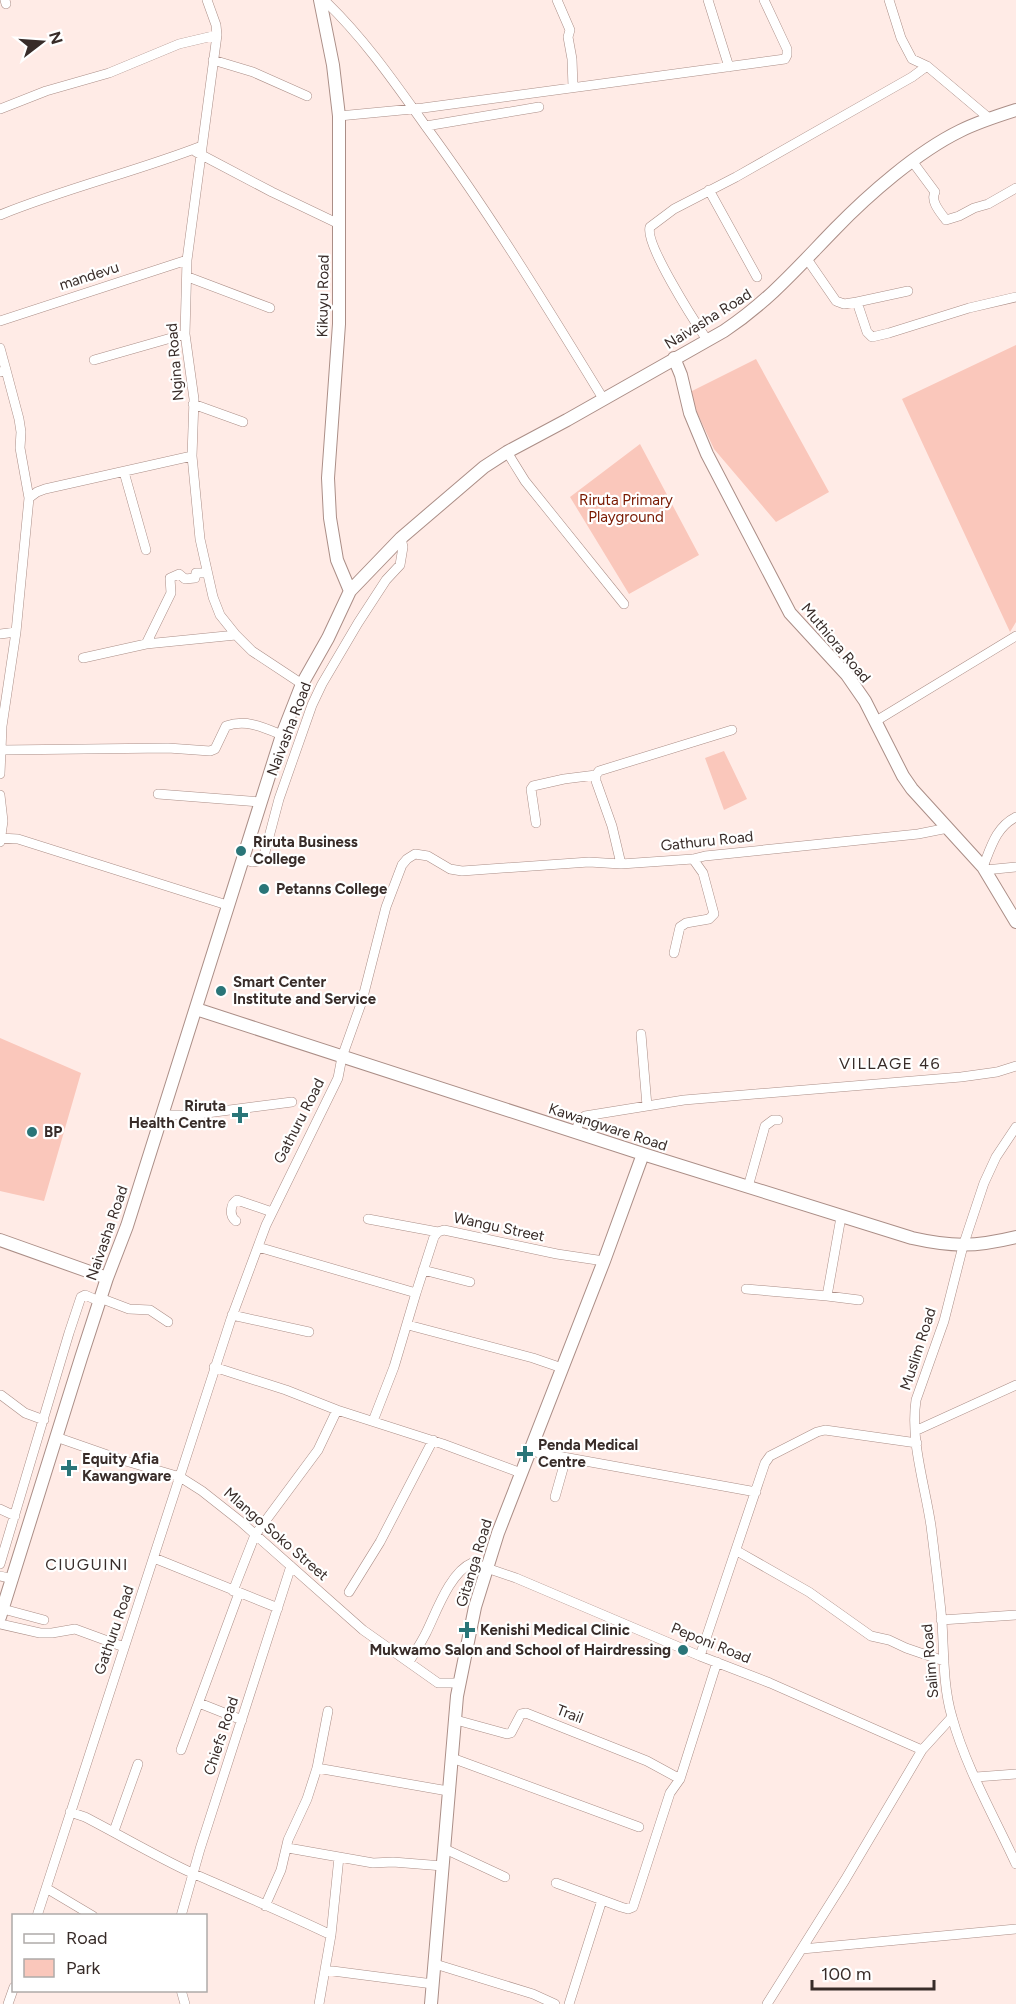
<svg xmlns="http://www.w3.org/2000/svg" width="1016" height="2004" viewBox="0 0 1016 2004" font-family="Figtree,sans-serif">
	<style>
		.green { fill: #fac7bb }
		.lines { fill: none; stroke-linecap: round; stroke-linejoin: round }
		.street-casing { stroke: #ab8e87; stroke-width: 10 }
		.secondary-casing { stroke: #ab8e87; stroke-width: 14 }
		.street { stroke: #fff; stroke-width: 9 }
		.secondary { stroke: #fff; stroke-width: 12 }
		.poi-dot { fill: #2a7578; stroke: #fff; stroke-width: 2 }
		.labels { text-anchor: middle; stroke-width: 4.5; stroke-linejoin: round; paint-order: stroke }
		.street-label { font-size: 15px; fill: #382c29; stroke: #fff }
		.park-label { font-size: 15px; fill: #791800; stroke: #fff }
		.poi-label { font-size: 15px; font-weight: bold; fill: #382c29; stroke: #fff; text-anchor: start }
		.neighbourhood-label { font-size: 16px; letter-spacing: 1.5px; fill: #382c29; stroke: #fff }
	</style>
	<rect width="100%" height="100%" fill="#ffebe6"/>
	<path class="green" d="M 1016,345 L 1016,622 L 1010,632 L 902,399 Z
		M 756,359 L 829,492 L 776,522 L 714,449 L 688,393 Z
		M 640,444 L 699,555 L 629,594 L 570,497 Z
		M 724,751 L 747,799 L 724,810 L 705,758 Z
		M 0,1038 L 81,1073 L 44,1201 L 0,1191 Z"/>
	<g class="lines">
		<g class="street-casing">
			<path id="street" d="M 5,0 L 6,4
				M 207,0 L 216,25 L 217,35 L 187,260 L 185,334 L 194,399 L 192,456 L 200,539 L 213,597 L 220,615 L 236,635 L 252,651 L 302,684
				M 324,0 C 364,38 395,83 427,128 C 491,215 547,307 604,400
				M 557,0 L 570,30 L 568,37 L 572,59 L 573,87
				M 708,0 L 729,67
				M 889,0 L 901,38 L 912,59 L 927,66 L 990,119
				M 213,60 L 253,72 L 307,96
				M 0,109 L 46,91 L 109,73 L 179,44 L 217,35
				M 339,116 L 423,108 L 785,59 L 787,55 L 787,49 L 764,0
				M 426,126 L 539,107
				M 196,152 L 272,192 L 339,224
				M 912,161 L 935,192 C 930,201 940,212 946,220 L 959,216 L 974,208 L 988,204 L 1016,188
				M 709,190 L 757,277
				M 0,215 C 66,188 135,172 202,146
				M 807,259 L 836,301 L 844,304 L 857,302 L 867,332 L 872,337 L 889,333 L 969,308 L 1016,297
				M 188,277 L 270,308
				M 857,302 L 908,291
				M 0,321 L 187,260
				M 707,340 C 695,322 644,243 650,227 L 674,209 L 736,177 L 912,77 L 927,66
				M 0,348 L 6,370
				M 94,360 L 185,334
				M 0,372 L 6,370 L 19,419 L 21,432 L 20,448 L 29,498
				M 193,404 L 243,422
				M 507,452 L 525,481 L 624,604
				M 124,472 L 146,550
				M 0,634 L 16,632
				M 146,644 L 171,593 L 170,578 L 179,574 L 185,579 L 195,578 L 196,573 L 207,573
				M 83,658 L 146,644 L 236,635
				M 876,721 L 1016,636
				M 2,750 L 168,748 L 210,751 L 215,749 L 226,726 C 246,719 263,727 282,735
				M 0,774 L 2,726 L 16,632 L 29,498 L 37,492 L 45,489 L 192,456
				M 158,794 L 261,802
				M 0,795 L 3,821 L 0,842
				M 536,823 L 531,789 L 533,786 L 564,779 L 596,775
				M 0,838 L 18,839 L 227,905
				M 242,859 L 252,862 L 259,861 L 265,852 L 279,799 L 312,705 L 322,684 L 358,623 L 386,580 L 400,565 L 403,547 L 401,538
				M 621,864 L 612,826 L 596,781 L 596,775 L 599,771 L 732,730
				M 983,867 C 991,847 996,827 1016,817
				M 985,870 L 1016,867
				M 674,953 L 680,927 L 686,923 L 709,919 L 714,914 L 703,873 L 693,859
				M 641,1034 L 647,1106
				M 162,1115 L 191,1115 L 292,1102
				M 1016,1127 L 996,1157 L 984,1183 L 963,1246 L 944,1321 L 916,1400 C 910,1441 925,1485 931,1526 C 935,1558 939,1590 942,1622 C 944,1653 943,1687 952,1717 C 966,1768 994,1816 1016,1864
				M 575,1132 L 581,1119 L 585,1116 L 684,1100 L 961,1077 L 997,1072 L 1016,1066
				M 748,1187 L 765,1126 L 773,1120 L 778,1120
				M 841,1217 L 827,1296 L 859,1300
				M 368,1219 L 438,1232
				M 236,1221 C 229,1216 230,1204 237,1200 L 272,1212
				M 258,1247 L 416,1293 L 434,1237 L 438,1232 L 444,1230 L 557,1254 L 604,1261
				M 423,1270 L 470,1282
				M 746,1289 L 827,1296
				M 100,1298 L 129,1309 L 150,1310 L 168,1322
				M 232,1315 L 309,1332
				M 408,1325 L 533,1358 L 562,1368
				M 214,1367 L 286,1390 L 337,1410
				M 1,1395 L 25,1413 L 44,1420
				M 373,1421 L 394,1367 L 416,1293
				M 915,1431 L 1016,1385
				M 56,1437 L 119,1459 L 180,1477 L 202,1491 L 240,1521 L 363,1630 L 438,1683 L 459,1683
				M 530,1451 L 756,1492
				M 555,1497 L 566,1458
				M 0,1509 L 15,1516
				M 737,1551 L 809,1592 L 871,1636 L 889,1640 L 906,1648 L 944,1661
				M 154,1558 L 278,1608
				M 0,1564 L 69,1333 L 81,1297 L 85,1295 L 99,1301
				M 0,1576 L 13,1579
				M 233,1591 L 255,1535 L 318,1450 L 337,1410 L 443,1444 L 521,1473
				M 349,1592 L 380,1542 L 433,1440
				M 3,1609 L 44,1620
				M 941,1620 L 1016,1615
				M 0,1624 L 40,1633 L 52,1633 L 75,1629 L 124,1647
				M 700,1656 L 765,1463 L 770,1456 L 817,1432 L 825,1430 L 917,1443
				M 409,1662 C 415,1652 421,1643 426,1633 C 436,1613 450,1572 472,1563 L 516,1578 L 700,1656 L 770,1683 L 922,1750
				M 199,1703 L 242,1720
				M 456,1720 L 507,1734 L 511,1733 L 521,1714 L 526,1713 L 647,1761 L 680,1779
				M 181,1750 L 239,1593
				M 452,1758 L 639,1827
				M 317,1768 L 328,1711
				M 976,1777 L 1016,1774
				M 70,1812 L 85,1817 C 120,1835 157,1857 192,1873 C 238,1893 285,1913 331,1935
				M 114,1831 L 138,1764
				M 288,1848 L 339,1857
				M 445,1849 L 505,1877
				M 556,1883 L 621,1907 L 628,1909 L 633,1907 L 670,1793 L 680,1779 L 717,1662
				M 46,1888 L 93,1916
				M 265,1906 L 281,1870 L 288,1840 L 307,1799 L 317,1768 L 448,1791
				M 37,1916 L 231,1319 L 266,1225 L 338,1078 L 342,1057 L 362,1001 L 386,907 L 402,865 L 407,859 L 415,854 L 428,856 L 450,869 L 462,871 L 589,862 L 621,864 L 693,859 L 705,856 L 918,834 L 948,828
				M 181,1916 L 200,1849 L 291,1566
				M 802,1949 L 1016,1929
				M 435,1964 L 533,1994 L 555,2004
				M 325,1970 L 433,1984
				M 181,1990 L 185,2004
				M 8,2004 L 14,1987
				M 319,2004 L 331,1935 L 339,1857 L 373,1863 L 393,1862 L 443,1866
				M 569,2004 L 602,1900
				M 767,2004 L 845,1880 L 922,1750 L 952,1717"/>
		</g>
		<g class="secondary-casing">
			<path id="secondary" d="M 320,0 L 333,65 L 339,116 L 339,324 L 328,478 L 330,518 L 337,560 L 350,591
				M 674,358 L 681,375 L 690,413 L 707,454 L 790,613 L 847,675 L 865,701 L 903,776 L 912,789 L 983,867 L 1016,922
				M 196,1009 L 643,1154 L 912,1238 C 952,1247 975,1247 1016,1237
				M 0,1240 L 107,1278
				M 0,1617 L 81,1358 L 107,1278 L 127,1226 L 282,735 L 302,684 L 328,638 L 350,591 L 401,538 L 484,467 L 507,452 L 567,420 L 724,331 C 769,301 798,267 835,229 C 868,195 917,152 960,131 C 978,122 997,116 1016,110
				M 431,2004 L 457,1696 L 475,1607 L 498,1533 L 604,1261 L 643,1154"/>
		</g>
		<use href="#street" class="street"/>
		<use href="#secondary" class="secondary"/>
	</g>
	<g class="poi-dot">
		<circle cx="241" cy="851" r="6"/>
		<circle cx="264" cy="889" r="6"/>
		<circle cx="221" cy="991" r="6"/>
		<path d="M237 1106h6v6h6v6h-6v6h-6v-6h-6v-6h6z"/>
		<circle cx="32" cy="1132" r="6"/>
		<path d="M522 1445h6v6h6v6h-6v6h-6v-6h-6v-6h6z"/>
		<path d="M66 1459h6v6h6v6h-6v6h-6v-6h-6v-6h6z"/>
		<path d="M464 1621h6v6h6v6h-6v6h-6v-6h-6v-6h6z"/>
		<circle cx="683" cy="1650" r="6"/>
	</g>
	<g class="labels">
		<g class="street-label">
			<text transform="translate(89 276) rotate(-18)" y="5">mandevu</text>
			<text transform="translate(323 296) rotate(-89)" y="5">Kikuyu Road</text>
			<text transform="translate(708 319) rotate(-32)" y="5">Naivasha Road</text>
			<text transform="translate(175 362) rotate(-95)" y="5">Ngina Road</text>
			<text transform="translate(836 643) rotate(50)" y="5">Muthiora Road</text>
			<text transform="translate(289 729) rotate(-69)" y="5">Naivasha Road</text>
			<text transform="translate(707 841) rotate(-6)" y="5">Gathuru Road</text>
			<text transform="translate(299 1121) rotate(-63)" y="5">Gathuru Road</text>
			<text transform="translate(608 1127) rotate(18)" y="5">Kawangware Road</text>
			<text transform="translate(499 1227) rotate(12)" y="5">Wangu Street</text>
			<text transform="translate(107 1233) rotate(-71)" y="5">Naivasha Road</text>
			<text transform="translate(918 1349) rotate(-72)" y="5">Muslim Road</text>
			<text transform="translate(276 1534) rotate(41)" y="5">Mlango Soko Street</text>
			<text transform="translate(474 1563) rotate(-73)" y="5">Gitanga Road</text>
			<text transform="translate(114 1630) rotate(-71)" y="5">Gathuru Road</text>
			<text transform="translate(711 1643) rotate(22)" y="5">Peponi Road</text>
			<text transform="translate(930 1661) rotate(-95)" y="5">Salim Road</text>
			<text transform="translate(570 1714) rotate(21)" y="5">Trail</text>
			<text transform="translate(221 1736) rotate(-72)" y="5">Chiefs Road</text>
		</g>
		<g class="park-label">
			<text x="626" y="505">Riruta Primary<tspan x="626" dy="17">Playground</tspan></text>
		</g>
		<g class="poi-label">
			<text x="253" y="847">Riruta Business<tspan x="253" dy="17">College</tspan></text>
			<text x="276" y="894">Petanns College</text>
			<text x="233" y="987">Smart Center<tspan x="233" dy="17">Institute and Service</tspan></text>
			<text x="226" y="1111" text-anchor="end">Riruta<tspan x="226" dy="17">Health Centre</tspan></text>
			<text x="44" y="1137">BP</text>
			<text x="538" y="1450">Penda Medical<tspan x="538" dy="17">Centre</tspan></text>
			<text x="82" y="1464">Equity Afia<tspan x="82" dy="17">Kawangware</tspan></text>
			<text x="480" y="1635">Kenishi Medical Clinic</text>
			<text x="671" y="1655" text-anchor="end">Mukwamo Salon and School of Hairdressing</text>
		</g>
		<g class="neighbourhood-label">
			<text x="890" y="1069">VILLAGE 46</text>
			<text x="87" y="1570">CIUGUINI</text>
		</g>
	</g>
	<rect x="12" y="1914" width="195" height="78" fill="#ffffff" stroke="#afaba9" stroke-width="1.5"/>
	<rect x="24" y="1934" width="30" height="9" fill="#ffffff" stroke="#afaba9" stroke-width="1.5"/>
	<text x="66" y="1944" font-size="18" fill="#382c29">Road</text>
	<rect x="24" y="1959" width="30" height="18" fill="#fac7bb" stroke="#afaba9" stroke-width="1.5"/>
	<text x="66" y="1974" font-size="18" fill="#382c29">Park</text>
	<g transform="translate(42 42) rotate(73)" stroke="#ffffff" stroke-width="4.5" paint-order="stroke">
	<path d="M0-4.5L10 22L0 15L-10 22Z" fill="#382c29"/>
	<text y="-9" font-size="16" font-weight="bold" text-anchor="middle" fill="#382c29">N</text>
	</g>
	<path d="M812 1980v9h122v-9" fill="none" stroke="#382c29" stroke-width="3"/>
	<text x="821" y="1980" font-size="18" fill="#382c29" stroke="#ffffff" stroke-width="4.5" paint-order="stroke">100 m</text>
</svg>
